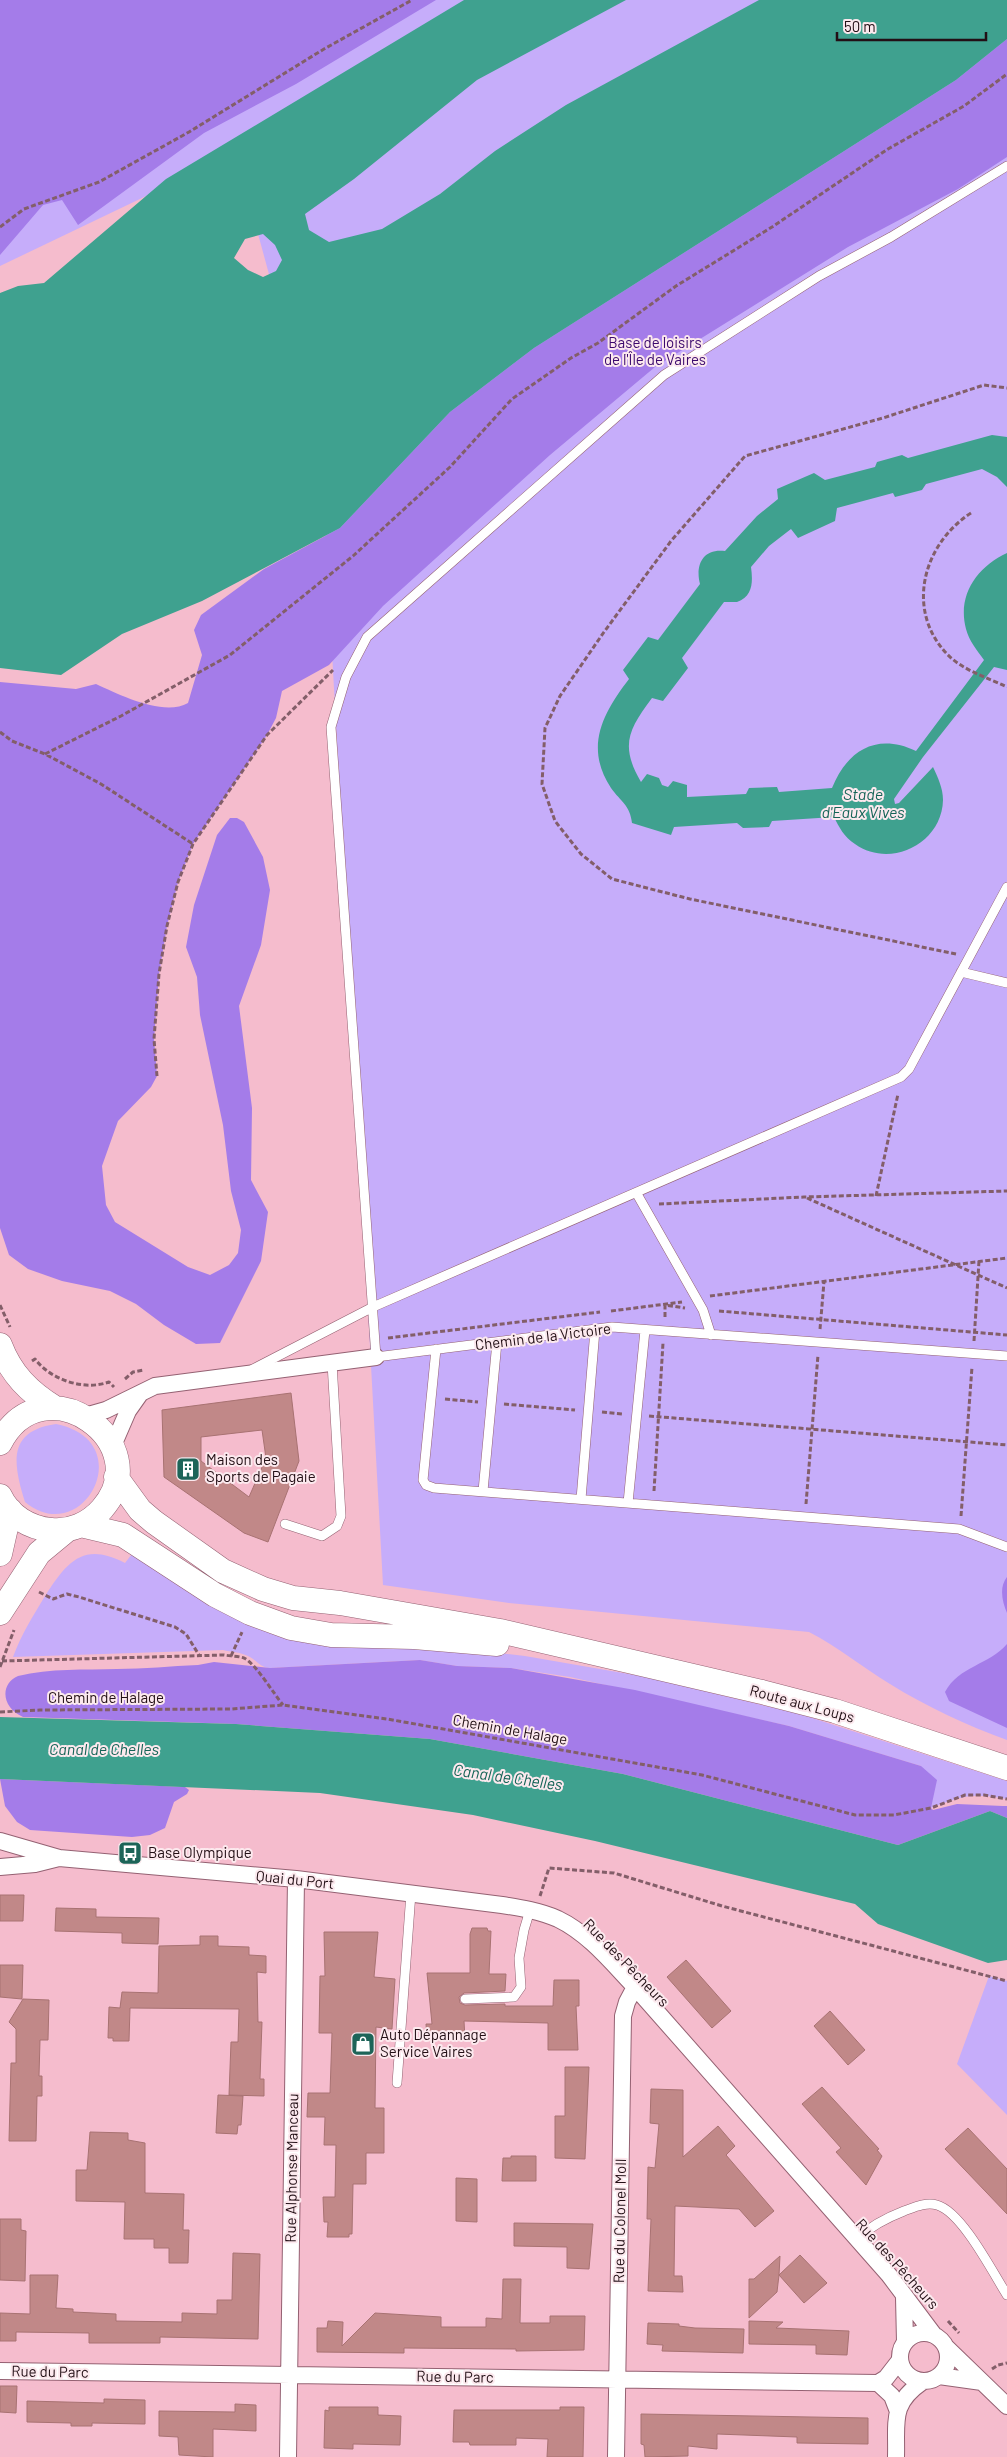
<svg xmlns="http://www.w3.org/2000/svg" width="1007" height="2457" viewBox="0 0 1007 2457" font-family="Barlow,sans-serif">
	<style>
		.green { fill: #c6adfa }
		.forest { fill: #a47ce9 }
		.water { fill: #3fa18f; fill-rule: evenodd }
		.building { fill: #c18888; stroke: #a87272; fill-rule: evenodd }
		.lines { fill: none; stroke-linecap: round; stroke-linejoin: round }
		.lane-casing { stroke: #946172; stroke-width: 10 }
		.street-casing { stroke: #946172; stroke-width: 18 }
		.secondary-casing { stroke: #946172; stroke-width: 25 }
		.path { stroke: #835e69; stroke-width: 3; stroke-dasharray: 5 2.5; stroke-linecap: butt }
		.lane { stroke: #fff; stroke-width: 9 }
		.street { stroke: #fff; stroke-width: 16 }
		.secondary { stroke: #fff; stroke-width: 24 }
		.labels { text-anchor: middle; stroke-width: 4; stroke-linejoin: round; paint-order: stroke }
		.park-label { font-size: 15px; fill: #3b086d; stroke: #fce9ee }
		.street-label { font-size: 15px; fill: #220f15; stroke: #fce9ee }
		.poi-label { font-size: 15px; fill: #220f15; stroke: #fce9ee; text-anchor: start }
		.water-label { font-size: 16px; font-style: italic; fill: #156457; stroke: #fce9ee }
	</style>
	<rect width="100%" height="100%" fill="#f5bccd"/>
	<path class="green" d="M 0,0 L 1007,0 L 1007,1740 C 966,1725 927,1707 890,1684 C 862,1667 838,1647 809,1632 L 509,1603 L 383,1585 L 322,469 L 236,153 L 0,266 Z
		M 56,1424 C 141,1441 83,1550 25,1502 C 13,1463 7,1431 56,1424 Z
		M 135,1550 L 230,1613 L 426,1645 L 525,1656 L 646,1677 L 803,1715 L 1007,1781 L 1007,1799 C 971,1793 965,1795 931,1808 L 921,1766 L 789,1726 L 570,1677 L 511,1668 L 457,1666 L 420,1660 L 270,1668 C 259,1667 257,1660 248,1656 C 240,1652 231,1652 223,1650 L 13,1657 C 21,1635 33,1616 45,1596 C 67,1562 83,1541 125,1563 Z
		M 989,1976 L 1007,1981 L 1007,2115 L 957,2064 Z"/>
	<path class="forest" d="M 0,0 L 436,0 L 296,84 L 204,133 L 78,225 L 62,200 L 43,205 L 0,255 Z
		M 1007,39 L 1007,157 L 958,189 L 848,247 L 655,367 L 550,455 L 383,606 L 329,665 L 282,691 L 276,718 L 267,735 L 193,844 L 178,882 L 167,926 L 159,974 L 154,1039 L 157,1076 L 151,1087 L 118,1121 L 102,1166 L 106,1205 L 115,1222 L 188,1267 L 210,1275 L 229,1265 L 238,1253 L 241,1230 L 231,1191 L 223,1125 L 200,1015 L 197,977 L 186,947 L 194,905 L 217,835 L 230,818 L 237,818 L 244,822 L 263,857 L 270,890 L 261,945 L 239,1006 L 252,1108 L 251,1180 L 268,1212 L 261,1261 L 220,1343 L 196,1344 L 164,1325 L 136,1304 L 110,1291 L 62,1281 L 28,1269 L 9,1255 L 0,1228 L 0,682 L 76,689 L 96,684 C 120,695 164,717 188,703 L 202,655 L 194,630 L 201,615 L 264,569 L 340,528 L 450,412 L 534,348 L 956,80 Z
		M 1007,1577 L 1007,1613 C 1002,1601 999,1587 1007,1577 Z
		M 1007,1644 L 1007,1728 L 949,1701 L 945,1692 C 959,1666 989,1665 1007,1644 Z
		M 420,1660 L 457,1666 L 511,1668 L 635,1690 L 789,1726 L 921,1766 L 937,1780 L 931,1808 L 933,1810 L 957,1804 L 1003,1806 L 1007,1806 L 1007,1818 L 990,1811 L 898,1845 L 623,1774 L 430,1739 L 236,1724 L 23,1717 C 1,1707 0,1684 18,1676 C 50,1668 85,1670 117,1669 C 144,1669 171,1666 198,1665 L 214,1662 L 270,1668 Z
		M 0,1779 L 185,1787 L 189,1790 L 187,1794 L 174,1802 L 165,1828 L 150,1835 L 132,1837 L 30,1830 L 17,1822 L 5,1806 Z"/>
	<path class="water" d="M 464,0 L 626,0 L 477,80 L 354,179 L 305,214 L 309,230 L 329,242 L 382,229 L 440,194 L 495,151 L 566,105 L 759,0 L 1007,0 L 1007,39 L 956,80 L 534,348 L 450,412 L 340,528 L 202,601 L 122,634 L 61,675 L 0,668 L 0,293 L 18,286 L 44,283 L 166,179 ZM 263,234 L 275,245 L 282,260 L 276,271 L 263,277 L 248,270 L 234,258 L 245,239 Z
		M 992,435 L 1007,437 L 1007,487 L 997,477 L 982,469 L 926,484 L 922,490 L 895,497 L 893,493 L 837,508 L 835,521 L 798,538 L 791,529 L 769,546 L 751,567 C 753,582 753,596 737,602 L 724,602 L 682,658 L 688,668 L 663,701 L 652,698 C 628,730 620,746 641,782 L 647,774 L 659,778 L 662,785 L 668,787 L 673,781 L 687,785 L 687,797 L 746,794 L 749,788 L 777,787 L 779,792 L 832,788 C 847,751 876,732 916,751 L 984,660 C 977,650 969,641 966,629 C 957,595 977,567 1007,553 L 1007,670 L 994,667 L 923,757 L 894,799 L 895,804 L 899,803 L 933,767 C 938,778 943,788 943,800 C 942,844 890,869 855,844 C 844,837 839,827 834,817 L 772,821 L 769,827 L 743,828 L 737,823 L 674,827 L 671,835 L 632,823 C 630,805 621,802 611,788 C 584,747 603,713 629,679 L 623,670 L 648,637 L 658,640 L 700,584 C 695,565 703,548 725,551 L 757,516 L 778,499 L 777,489 L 814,473 L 825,480 L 875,467 L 877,462 L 902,455 L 908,458 Z
		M 0,1717 L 236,1724 L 430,1739 L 623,1774 L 898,1845 L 990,1811 L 1007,1818 L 1007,1960 L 988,1963 L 878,1924 L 855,1904 L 595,1841 L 473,1815 L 320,1793 L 0,1779 Z"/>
	<path class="building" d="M 291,1393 L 299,1461 L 268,1542 L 244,1533 L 164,1477 L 162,1410 ZM 262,1430 L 266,1458 L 249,1497 L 201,1461 L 201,1437 Z
		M 0,1895 L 24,1895 L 23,1921 L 0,1921 Z
		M 56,1908 L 96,1909 L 96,1917 L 159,1918 L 158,1944 L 122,1943 L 122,1933 L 55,1931 Z
		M 472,1928 L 487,1928 L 488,1931 L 491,1931 L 489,1974 L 506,1974 L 505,1991 L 464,1993 L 459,1997 L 460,2003 L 465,2005 L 505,2004 L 505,2006 L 553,2006 L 554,1980 L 579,1980 L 579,2006 L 576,2006 L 578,2050 L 548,2050 L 548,2023 L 464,2021 L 465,2039 L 427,2040 L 426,2024 L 432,2024 L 427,1973 L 470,1973 L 470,1934 Z
		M 324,1932 L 378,1932 L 374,1977 L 395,1979 L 392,2029 L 376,2027 L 375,2108 L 384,2108 L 384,2153 L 366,2153 L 366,2184 L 353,2184 L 352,2234 L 349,2234 L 349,2237 L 327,2237 L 328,2222 L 324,2222 L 323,2197 L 335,2197 L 336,2145 L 324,2145 L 325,2117 L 307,2117 L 308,2093 L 330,2093 L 332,2033 L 319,2033 L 320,1976 L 325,1976 Z
		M 200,1936 L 218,1936 L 218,1946 L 249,1947 L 249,1955 L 266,1956 L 266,1973 L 257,1972 L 258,2022 L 262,2022 L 260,2079 L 264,2079 L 264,2096 L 229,2095 L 231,2042 L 238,2042 L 239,2009 L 130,2008 L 129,2041 L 113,2041 L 113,2038 L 108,2038 L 109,2007 L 120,2008 L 122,1992 L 158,1993 L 159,1946 L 200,1945 Z
		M 686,1960 L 731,2011 L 712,2028 L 667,1977 Z
		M 0,1965 L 23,1965 L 22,1999 L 0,1997 Z
		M 23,1999 L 49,2000 L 48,2040 L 40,2040 L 39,2076 L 42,2076 L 42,2096 L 37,2096 L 36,2141 L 9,2141 L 11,2063 L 16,2063 L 16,2029 L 9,2022 Z
		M 830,2011 L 865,2050 L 848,2065 L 814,2026 Z
		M 565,2067 L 589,2067 L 585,2159 L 555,2158 L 555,2116 L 565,2116 Z
		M 822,2087 L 879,2149 L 877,2150 L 882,2156 L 866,2185 L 836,2152 L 841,2148 L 802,2104 Z
		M 651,2089 L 683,2090 L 683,2157 L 718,2126 L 735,2146 L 726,2155 L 774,2211 L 755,2227 L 739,2209 L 675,2206 L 674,2276 L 682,2276 L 683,2292 L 648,2291 L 651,2219 L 647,2219 L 648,2167 L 655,2168 L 659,2124 L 650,2123 Z
		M 218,2095 L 243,2096 L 241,2125 L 238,2125 L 237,2134 L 216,2133 Z
		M 968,2128 L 1007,2169 L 1007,2214 L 945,2149 Z
		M 90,2132 L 128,2133 L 128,2140 L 145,2143 L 145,2193 L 184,2194 L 183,2230 L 189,2230 L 188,2263 L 169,2263 L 169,2248 L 154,2248 L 154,2239 L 124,2239 L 125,2202 L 76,2201 L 76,2170 L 87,2170 Z
		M 511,2156 L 536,2156 L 536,2181 L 502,2181 L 503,2158 L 511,2158 Z
		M 456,2178 L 477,2179 L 477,2222 L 456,2221 Z
		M 0,2219 L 21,2219 L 21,2230 L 26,2231 L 25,2281 L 0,2280 Z
		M 514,2223 L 593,2224 L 589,2269 L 567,2268 L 567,2247 L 514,2246 Z
		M 233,2253 L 260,2254 L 258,2339 L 160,2337 L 160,2343 L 89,2343 L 89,2333 L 16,2332 L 16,2341 L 0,2341 L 0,2313 L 30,2314 L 30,2275 L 58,2275 L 56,2308 L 73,2309 L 73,2312 L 116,2314 L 116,2321 L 182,2322 L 182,2313 L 217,2314 L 217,2300 L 232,2300 Z
		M 800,2255 L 827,2283 L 804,2303 L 779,2275 L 777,2292 L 749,2318 L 749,2279 L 754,2279 L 780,2256 L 779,2275 Z
		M 503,2279 L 521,2279 L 520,2323 L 550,2323 L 550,2316 L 585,2316 L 584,2350 L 516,2351 L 516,2349 L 404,2348 L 404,2353 L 317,2352 L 317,2328 L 327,2328 L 328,2321 L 343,2322 L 342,2346 L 375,2313 L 441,2317 L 441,2327 L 486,2327 L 486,2318 L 502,2319 Z
		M 749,2321 L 783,2322 L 776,2328 L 849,2331 L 847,2355 L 816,2354 L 816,2345 L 749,2344 Z
		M 648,2323 L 679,2324 L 679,2326 L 695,2328 L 744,2329 L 743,2353 L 662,2351 L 663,2345 L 647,2344 Z
		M 0,2386 L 17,2386 L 16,2413 L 0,2412 Z
		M 104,2399 L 145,2400 L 145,2424 L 92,2423 L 92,2426 L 71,2426 L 71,2423 L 27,2422 L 27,2401 L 104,2403 Z
		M 235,2404 L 256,2405 L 256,2431 L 213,2429 L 213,2457 L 179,2455 L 178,2437 L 159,2436 L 159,2411 L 235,2412 Z
		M 329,2407 L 378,2407 L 378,2415 L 401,2416 L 400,2445 L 353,2444 L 353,2449 L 324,2448 L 325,2410 L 329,2411 Z
		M 560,2407 L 584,2407 L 583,2457 L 547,2457 L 548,2439 L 516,2438 L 516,2445 L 470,2445 L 469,2442 L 453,2442 L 454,2410 L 560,2410 Z
		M 641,2414 L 868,2418 L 868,2444 L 797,2443 L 797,2437 L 717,2434 L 717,2449 L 688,2446 L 688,2456 L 645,2457 L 644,2445 L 641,2444 Z"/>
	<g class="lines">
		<g class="lane-casing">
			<path id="lane" d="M 1007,166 L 891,237 L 819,276 L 664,375 L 367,637 L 346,677 L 331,727 L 376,1357 L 612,1327 L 1007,1356
				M 961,972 L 1007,983
				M 637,1194 L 703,1310 L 711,1335
				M 436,1349 L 423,1480 L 426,1485 L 434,1488 L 959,1529 L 1007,1547
				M 253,1369 L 373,1307 L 901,1077 L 909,1069 L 1007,887
				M 483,1491 L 497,1342
				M 581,1499 L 595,1330
				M 628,1503 L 645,1330
				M 285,1524 L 322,1536 L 337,1526 L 341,1516 L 332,1363
				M 465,1999 L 514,1997 L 521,1987 L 519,1958 L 524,1930 L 530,1910
				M 397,2083 L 411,1893
				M 858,2238 C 872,2225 886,2218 904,2211 C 915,2207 926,2202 937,2205 C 962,2212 993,2273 1007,2295"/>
		</g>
		<g class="street-casing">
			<path id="street" d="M 85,1416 L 106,1410 L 155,1386 L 376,1357
				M 112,1448 L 128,1411 L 140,1394
				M 0,1841 L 59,1858 L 296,1879 L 502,1905 C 521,1908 540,1911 558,1919 C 589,1934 612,1963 635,1987 L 889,2275 L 934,2335
				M 0,1867 L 35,1864 L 59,1858
				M 904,2297 L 905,2342
				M900 2357a24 24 0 1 1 48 0a24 24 0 1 1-48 0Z
				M 946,2347 L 1007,2406
				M 0,2371 L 878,2383 L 886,2378 L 900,2360
				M 939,2376 L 982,2382
				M 878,2383 L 892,2396 L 897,2409
				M 288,2457 L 296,1879
				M 616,2457 L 623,2016 L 627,2002 L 635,1987
				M 896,2457 C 897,2422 890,2404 922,2382"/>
		</g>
		<g class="secondary-casing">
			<path id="secondary" d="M 0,1345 C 11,1374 29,1392 55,1408
				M 0,1443 C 43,1360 160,1443 102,1509 C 89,1524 70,1532 51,1530 C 30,1528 9,1516 0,1496
				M 116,1477 L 140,1510 L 154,1522 L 223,1571 L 263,1589 L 293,1598 L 340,1603 L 500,1631 L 762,1692 L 835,1711 L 1007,1768
				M 81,1525 L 123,1535 L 215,1595 L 250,1613 L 291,1628 L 331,1635 L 414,1637 L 497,1644
				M 0,1554 L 10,1510
				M 0,1613 L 39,1553 L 68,1529"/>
		</g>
		<path class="path" d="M 0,227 L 24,209 L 99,182 L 189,132 L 324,49 L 412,0
			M 971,513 C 923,544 905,610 947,654 C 962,670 988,678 1007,687
			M 0,732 L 12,741 L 45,754 L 101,784 L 193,844
			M 45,754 L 121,716 L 230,655 L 353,556 L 450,467 L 512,399 L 571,358 L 598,343 L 676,286 L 772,227 L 888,149 L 964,106 L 1007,74
			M 956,954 L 690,899 L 612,879 L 581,854 L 555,821 L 542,784 L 545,728 L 560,696 L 604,632 L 671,541 L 745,456 L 883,418 L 984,385 L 1007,388
			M 157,1076 L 154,1039 L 159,974 L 167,926 L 178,882 L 193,844 L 267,735 L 333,670
			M 876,1196 L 898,1094
			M 807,1198 L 1007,1288
			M 659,1204 L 804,1197 L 1007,1191
			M 710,1296 L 1007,1258
			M 0,1305 L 10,1327
			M 611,1311 L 682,1302
			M 719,1311 L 1007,1335
			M 665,1317 L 665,1305 L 685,1308
			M 820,1329 L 824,1282
			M 388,1338 L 600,1312
			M 974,1341 L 979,1261
			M 32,1361 L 35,1359 C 51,1380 84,1391 109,1382 L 114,1387
			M 125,1379 L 133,1372 L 144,1370
			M 445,1399 L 478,1402
			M 504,1404 L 575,1410
			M 602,1412 L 623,1414
			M 649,1416 L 1007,1445
			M 654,1491 L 663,1343
			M 806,1504 L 818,1355
			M 961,1516 L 972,1367
			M 39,1592 L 53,1599 L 67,1594 L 79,1597 L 175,1627 L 186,1634 L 199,1655
			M 231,1656 L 242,1632
			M 2,1661 L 224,1655 C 230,1656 238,1656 244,1658 C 255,1663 274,1694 283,1705
			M 0,1667 L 14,1630
			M 0,1712 L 40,1710 L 231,1709 L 283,1705 L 387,1719 L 702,1775 L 855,1815 L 894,1815 L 931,1808 L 965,1795 L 984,1795 L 1007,1799
			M 540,1896 L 549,1868 L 614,1873 L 722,1906 L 1007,1981
			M 948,2321 L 959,2333
			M 992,2369 L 998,2365 L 1007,2363"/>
		<use href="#lane" class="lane"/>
		<use href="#street" class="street"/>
		<use href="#secondary" class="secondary"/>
	</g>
	<defs>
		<g id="building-square" transform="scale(1.25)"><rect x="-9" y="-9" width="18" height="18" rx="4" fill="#1d6458" stroke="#fce9ee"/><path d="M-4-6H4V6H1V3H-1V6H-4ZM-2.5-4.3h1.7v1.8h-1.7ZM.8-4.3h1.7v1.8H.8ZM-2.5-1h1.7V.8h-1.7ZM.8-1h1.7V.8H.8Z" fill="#fff"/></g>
		<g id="bus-square" transform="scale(1.25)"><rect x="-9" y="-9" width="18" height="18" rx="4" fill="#1d6458" stroke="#fce9ee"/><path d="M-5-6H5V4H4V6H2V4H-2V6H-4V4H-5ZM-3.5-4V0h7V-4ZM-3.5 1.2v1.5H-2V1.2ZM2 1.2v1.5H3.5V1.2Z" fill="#fff"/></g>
		<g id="shop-square" transform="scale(1.25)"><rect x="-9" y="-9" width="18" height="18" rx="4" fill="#1d6458" stroke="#fce9ee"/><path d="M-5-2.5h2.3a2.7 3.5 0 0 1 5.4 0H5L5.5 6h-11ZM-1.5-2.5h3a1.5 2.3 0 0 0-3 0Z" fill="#fff"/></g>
	</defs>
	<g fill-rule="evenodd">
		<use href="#building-square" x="188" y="1469"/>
		<use href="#bus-square" x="130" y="1853"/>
		<use href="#shop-square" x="363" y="2044"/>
	</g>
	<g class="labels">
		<g class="park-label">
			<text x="655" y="348">Base de loisirs<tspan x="655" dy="17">de l'Île de Vaires</tspan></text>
		</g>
		<g class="street-label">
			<text transform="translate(543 1337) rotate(-7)" y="5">Chemin de la Victoire</text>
			<text x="106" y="1703">Chemin de Halage</text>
			<text transform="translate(802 1704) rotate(15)" y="5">Route aux Loups</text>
			<text transform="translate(510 1730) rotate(10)" y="5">Chemin de Halage</text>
			<text transform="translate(295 1880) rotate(6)" y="5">Quai du Port</text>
			<text transform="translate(626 1963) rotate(46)" y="5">Rue des Pêcheurs</text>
			<text transform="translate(292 2168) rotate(-89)" y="5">Rue Alphonse Manceau</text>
			<text transform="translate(620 2221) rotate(-89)" y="5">Rue du Colonel Moll</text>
			<text transform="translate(897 2264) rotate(48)" y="5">Rue des Pêcheurs</text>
			<text transform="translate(50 2372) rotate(1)" y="5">Rue du Parc</text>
			<text transform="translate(455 2377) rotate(1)" y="5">Rue du Parc</text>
		</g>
		<g class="poi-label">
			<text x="206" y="1465">Maison des<tspan x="206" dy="17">Sports de Pagaie</tspan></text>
			<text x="148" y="1858">Base Olympique</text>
			<text x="380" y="2040">Auto Dépannage<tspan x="380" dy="17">Service Vaires</tspan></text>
		</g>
		<g class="water-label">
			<text x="863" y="800">Stade<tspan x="863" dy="18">d'Eaux Vives</tspan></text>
			<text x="104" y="1755">Canal de Chelles</text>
			<text transform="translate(508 1777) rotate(8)" y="6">Canal de Chelles</text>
		</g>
	</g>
	<path d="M837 32v8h149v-8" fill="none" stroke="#220f15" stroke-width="2.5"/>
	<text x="844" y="32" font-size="15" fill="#220f15" stroke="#fce9ee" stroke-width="4" paint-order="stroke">50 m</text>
</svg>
